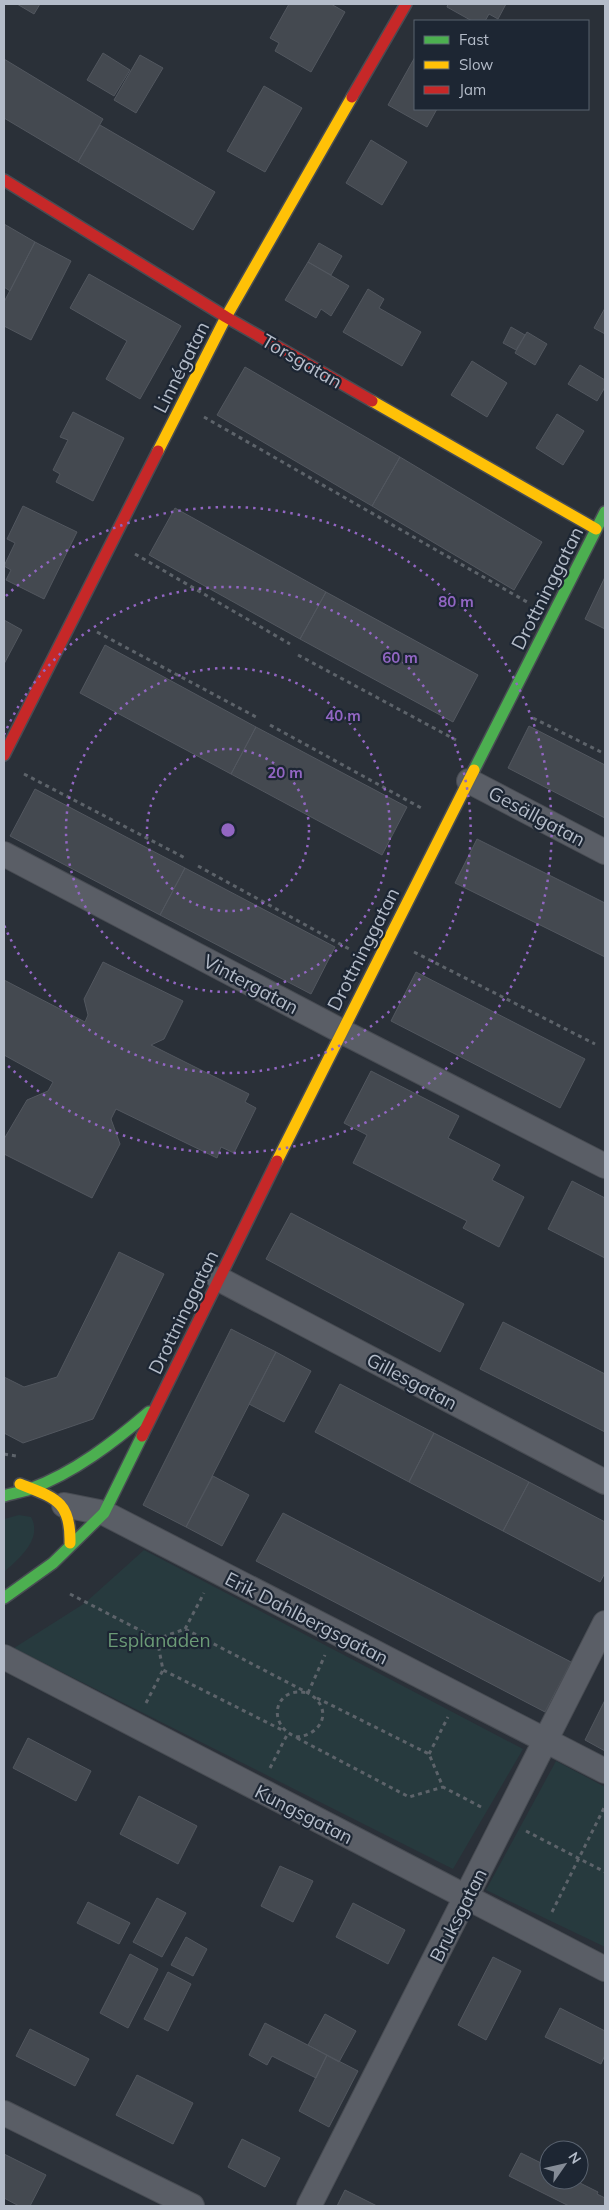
<svg xmlns="http://www.w3.org/2000/svg" width="609" height="2210" viewBox="0 0 609 2210" font-family="Mulish,sans-serif">
	<style>
		.green { fill: #273a3e }
		.building { fill: #444950; stroke: #52575f }
		.lines { fill: none; stroke-linecap: round; stroke-linejoin: round }
		.street-casing { stroke: #484c53; stroke-width: 26 }
		.fast-casing { stroke: #484c53; stroke-width: 14 }
		.slow-casing { stroke: #484c53; stroke-width: 14 }
		.jam-casing { stroke: #484c53; stroke-width: 14 }
		.path { stroke: #5d636a; stroke-width: 3; stroke-dasharray: 4 4; stroke-linecap: butt }
		.street { stroke: #5a5e66; stroke-width: 24 }
		.fast { stroke: #4caf50; stroke-width: 11 }
		.slow { stroke: #ffc107; stroke-width: 11 }
		.jam { stroke: #c62828; stroke-width: 11 }
		.ring { fill: none; stroke: #9266c3; stroke-width: 2.5; stroke-dasharray: 2.5 5 }
		.labels { text-anchor: middle; stroke-width: 4.5; stroke-linejoin: round; paint-order: stroke }
		.street-label { font-size: 19px; fill: #b4bcc9; stroke: #1d2633 }
		.park-label { font-size: 19px; fill: #6b9a76; stroke: #1d2633 }
		.centre { fill: #9266c3; stroke: #1d2633; stroke-width: 2.5 }
		.ring-label { font-size: 15px; text-anchor: middle; font-weight: bold; fill: #9266c3; stroke: #1d2633; stroke-width: 4.5; stroke-linejoin: round; paint-order: stroke }
	</style>
	<rect width="100%" height="100%" fill="#2a3038"/>
	<path class="green" d="M 19,1515 L 31,1517 C 43,1539 19,1559 4,1572 L 4,1519 Z
		M 144,1550 L 523,1749 L 453,1869 L 14,1648 L 85,1603 Z
		M 556,1761 L 605,1787 L 605,1947 L 486,1890 Z"/>
	<path class="building" d="M 17,4 L 40,4 L 34,14 Z
		M 289,4 L 331,4 L 345,12 L 311,72 L 275,51 L 279,43 L 270,38 Z
		M 448,4 L 506,4 L 498,19 L 489,14 L 485,21 L 472,21 L 447,7 Z
		M 103,53 L 130,70 L 114,96 L 87,80 Z
		M 140,55 L 163,68 L 136,113 L 114,100 Z
		M 415,57 L 415,109 L 437,109 L 427,127 L 388,105 Z
		M 4,59 L 103,119 L 78,162 L 4,118 Z
		M 264,86 L 302,108 L 265,172 L 227,151 Z
		M 100,125 L 215,192 L 193,230 L 78,162 Z
		M 371,140 L 407,162 L 382,205 L 346,183 Z
		M 4,224 L 35,242 L 10,291 L 4,287 Z
		M 35,242 L 71,261 L 31,340 L 4,326 L 4,302 Z
		M 319,243 L 342,256 L 331,275 L 308,262 Z
		M 308,262 L 349,286 L 331,316 L 321,309 L 316,318 L 285,300 Z
		M 89,274 L 181,326 L 140,399 L 106,379 L 127,341 L 70,308 Z
		M 368,289 L 384,299 L 379,308 L 421,332 L 402,366 L 343,332 Z
		M 605,308 L 605,334 L 594,328 Z
		M 511,327 L 525,335 L 516,350 L 503,343 Z
		M 527,332 L 547,344 L 535,365 L 515,353 Z
		M 472,361 L 507,383 L 487,417 L 451,395 Z
		M 580,365 L 605,380 L 605,387 L 597,401 L 568,384 Z
		M 245,367 L 400,457 L 372,506 L 217,415 Z
		M 73,412 L 124,438 L 93,501 L 56,482 L 60,474 L 53,470 L 68,440 L 60,437 Z
		M 557,414 L 584,431 L 563,465 L 536,448 Z
		M 400,457 L 542,542 L 514,590 L 372,506 Z
		M 23,506 L 77,532 L 44,599 L 6,580 L 11,570 L 4,566 L 15,543 L 7,539 Z
		M 175,508 L 326,592 L 300,639 L 149,555 Z
		M 605,577 L 605,629 L 585,619 Z
		M 326,592 L 478,675 L 453,722 L 300,639 Z
		M 4,620 L 22,630 L 4,664 Z
		M 105,645 L 256,727 L 231,774 L 80,693 Z
		M 529,726 L 605,765 L 605,818 L 508,768 Z
		M 256,727 L 407,807 L 382,855 L 231,774 Z
		M 35,789 L 185,868 L 160,915 L 10,836 Z
		M 477,839 L 605,903 L 605,957 L 455,883 Z
		M 185,868 L 335,947 L 311,994 L 160,915 Z
		M 103,962 L 183,1001 L 164,1039 L 151,1045 L 249,1094 L 245,1102 L 256,1108 L 234,1153 L 221,1147 L 217,1158 L 116,1109 L 111,1119 L 120,1144 L 92,1198 L 4,1154 L 4,1139 L 27,1100 L 48,1091 L 53,1082 L 4,1055 L 4,980 L 85,1022 L 88,1015 L 84,999 Z
		M 416,972 L 585,1059 L 560,1108 L 391,1021 Z
		M 371,1071 L 459,1116 L 448,1138 L 500,1165 L 492,1180 L 524,1197 L 499,1247 L 463,1228 L 467,1221 L 353,1163 L 367,1135 L 344,1123 Z
		M 572,1181 L 605,1198 L 605,1258 L 548,1229 Z
		M 291,1213 L 464,1304 L 440,1352 L 266,1259 Z
		M 119,1252 L 164,1274 L 93,1419 L 23,1443 L 4,1433 L 4,1377 L 24,1387 L 57,1377 Z
		M 503,1322 L 605,1374 L 605,1432 L 480,1369 Z
		M 231,1329 L 276,1352 L 186,1527 L 143,1505 Z
		M 276,1352 L 311,1371 L 284,1422 L 249,1404 Z
		M 340,1384 L 434,1433 L 409,1482 L 315,1432 Z
		M 434,1433 L 529,1482 L 503,1531 L 409,1482 Z
		M 213,1476 L 249,1495 L 222,1546 L 186,1527 Z
		M 529,1482 L 605,1522 L 605,1573 L 600,1582 L 503,1531 Z
		M 283,1513 L 571,1662 L 545,1712 L 256,1561 Z
		M 605,1700 L 605,1751 L 585,1740 Z
		M 28,1738 L 91,1771 L 76,1801 L 13,1768 Z
		M 139,1796 L 197,1826 L 178,1864 L 120,1834 Z
		M 280,1866 L 313,1881 L 293,1922 L 261,1906 Z
		M 157,1898 L 186,1913 L 162,1957 L 133,1942 Z
		M 88,1902 L 130,1923 L 119,1944 L 77,1923 Z
		M 353,1903 L 405,1930 L 388,1964 L 336,1937 Z
		M 186,1937 L 207,1949 L 193,1976 L 171,1965 Z
		M 130,1954 L 158,1969 L 128,2028 L 100,2013 Z
		M 493,1957 L 521,1971 L 486,2040 L 458,2025 Z
		M 168,1972 L 191,1984 L 168,2031 L 144,2019 Z
		M 560,2008 L 605,2031 L 605,2055 L 601,2064 L 545,2037 Z
		M 325,2014 L 356,2031 L 339,2062 L 308,2045 Z
		M 265,2023 L 327,2055 L 316,2078 L 272,2056 L 267,2065 L 249,2055 Z
		M 30,2029 L 89,2059 L 75,2086 L 16,2056 Z
		M 327,2055 L 358,2071 L 329,2127 L 299,2111 Z
		M 137,2075 L 193,2103 L 173,2144 L 116,2115 Z
		M 242,2139 L 280,2158 L 265,2187 L 228,2167 Z
		M 521,2153 L 549,2167 L 549,2180 L 574,2180 L 598,2192 L 597,2194 L 605,2198 L 605,2206 L 569,2206 L 509,2176 Z
		M 4,2154 L 46,2175 L 30,2206 L 19,2206 L 4,2198 Z
		M 345,2190 L 377,2206 L 337,2206 Z"/>
	<g class="lines">
		<g class="street-casing">
			<path id="street" d="M 469,781 L 605,852
				M 4,854 L 341,1031 L 605,1166
				M 219,1279 L 605,1482
				M 64,1505 L 104,1513 L 605,1771
				M 4,1657 L 605,1969
				M 4,2113 L 192,2206
				M 309,2206 L 605,1623"/>
		</g>
		<g class="fast-casing">
			<path id="fast" d="M 474,770 L 605,512
				M 4,1496 C 13,1493 22,1492 30,1489 C 74,1473 114,1442 149,1412
				M 4,1598 L 53,1563 L 104,1513 L 142,1436"/>
		</g>
		<g class="slow-casing">
			<path id="slow" d="M 372,401 L 596,529
				M 158,451 L 226,317 L 352,97
				M 277,1161 L 474,770
				M 20,1484 C 55,1498 71,1501 70,1543"/>
		</g>
		<g class="jam-casing">
			<path id="jam" d="M 352,97 L 406,4
				M 4,180 L 226,317 L 372,401
				M 4,755 L 158,451
				M 142,1436 L 277,1161"/>
		</g>
		<path class="path" d="M 204,417 L 527,602
			M 135,554 L 290,644
			M 97,632 L 258,718
			M 298,655 L 456,740
			M 533,718 L 605,754
			M 270,725 L 423,809
			M 24,774 L 187,859
			M 198,866 L 351,950
			M 414,952 L 595,1044
			M 4,1454 L 16,1456
			M 70,1594 L 157,1639 L 185,1629 L 308,1693 C 334,1708 323,1735 296,1737 C 265,1724 275,1685 308,1693
			M 185,1629 L 204,1593
			M 157,1639 L 163,1670 L 282,1730
			M 308,1693 L 325,1655
			M 317,1698 L 429,1754 L 443,1787 L 483,1808
			M 146,1703 L 163,1670
			M 297,1738 L 409,1797 L 443,1787
			M 429,1754 L 448,1717
			M 270,1768 L 288,1733
			M 526,1831 L 605,1872
			M 552,1912 L 605,1806"/>
		<use href="#street" class="street"/>
		<use href="#fast" class="fast"/>
		<use href="#slow" class="slow"/>
		<use href="#jam" class="jam"/>
	</g>
	<g class="ring">
		<circle cx="228" cy="830" r="81"/>
		<circle cx="228" cy="830" r="162"/>
		<path d="M4 735A243 243 0 1 1 4 925"/>
		<path d="M6 596A323 323 0 1 1 6 1064"/>
	</g>
	<g class="labels">
		<g class="street-label">
			<text transform="translate(302 361) rotate(30)" y="7">Torsgatan</text>
			<text transform="translate(181 367) rotate(-63)" y="7">Linnégatan</text>
			<text transform="translate(547 588) rotate(-63)" y="7">Drottninggatan</text>
			<text transform="translate(537 816) rotate(28)" y="7">Gesällgatan</text>
			<text transform="translate(363 949) rotate(-63)" y="7">Drottninggatan</text>
			<text transform="translate(251 984) rotate(28)" y="7">Vintergatan</text>
			<text transform="translate(183 1312) rotate(-64)" y="7">Drottninggatan</text>
			<text transform="translate(412 1381) rotate(28)" y="7">Gillesgatan</text>
			<text transform="translate(307 1618) rotate(27)" y="7">Erik Dahlbergsgatan</text>
			<text transform="translate(304 1814) rotate(27)" y="7">Kungsgatan</text>
			<text transform="translate(458 1915) rotate(-63)" y="7">Bruksgatan</text>
		</g>
		<g class="park-label">
			<text x="159" y="1647">Esplanaden</text>
		</g>
	</g>
	<circle cx="228" cy="830" r="8" class="centre"/>
	<g class="ring-label">
		<text x="456" y="607">80 m</text>
		<text x="400" y="663">60 m</text>
		<text x="343" y="721">40 m</text>
		<text x="285" y="778">20 m</text>
	</g>
	<rect width="609" height="2210" fill="none" stroke="#b4bcc9" stroke-width="10"/>
	<rect x="414" y="20" width="175" height="90" fill="#1d2633" stroke="#59626f"/>
	<rect x="424" y="36" width="25" height="8" fill="#4caf50" stroke="#59626f"/>
	<text x="459" y="45" font-size="15" fill="#b4bcc9">Fast</text>
	<rect x="424" y="61" width="25" height="8" fill="#ffc107" stroke="#59626f"/>
	<text x="459" y="70" font-size="15" fill="#b4bcc9">Slow</text>
	<rect x="424" y="86" width="25" height="8" fill="#c62828" stroke="#59626f"/>
	<text x="459" y="95" font-size="15" fill="#b4bcc9">Jam</text>
	<g transform="translate(564 2165) rotate(56)"><circle r="24" fill="#1d2633" stroke="#59626f"/>
	<path d="M0-4L9 19L0 12L-9 19Z" fill="#848b96"/>
	<text y="-8" font-size="14" font-weight="bold" text-anchor="middle" fill="#b4bcc9">N</text>
	</g>
</svg>
